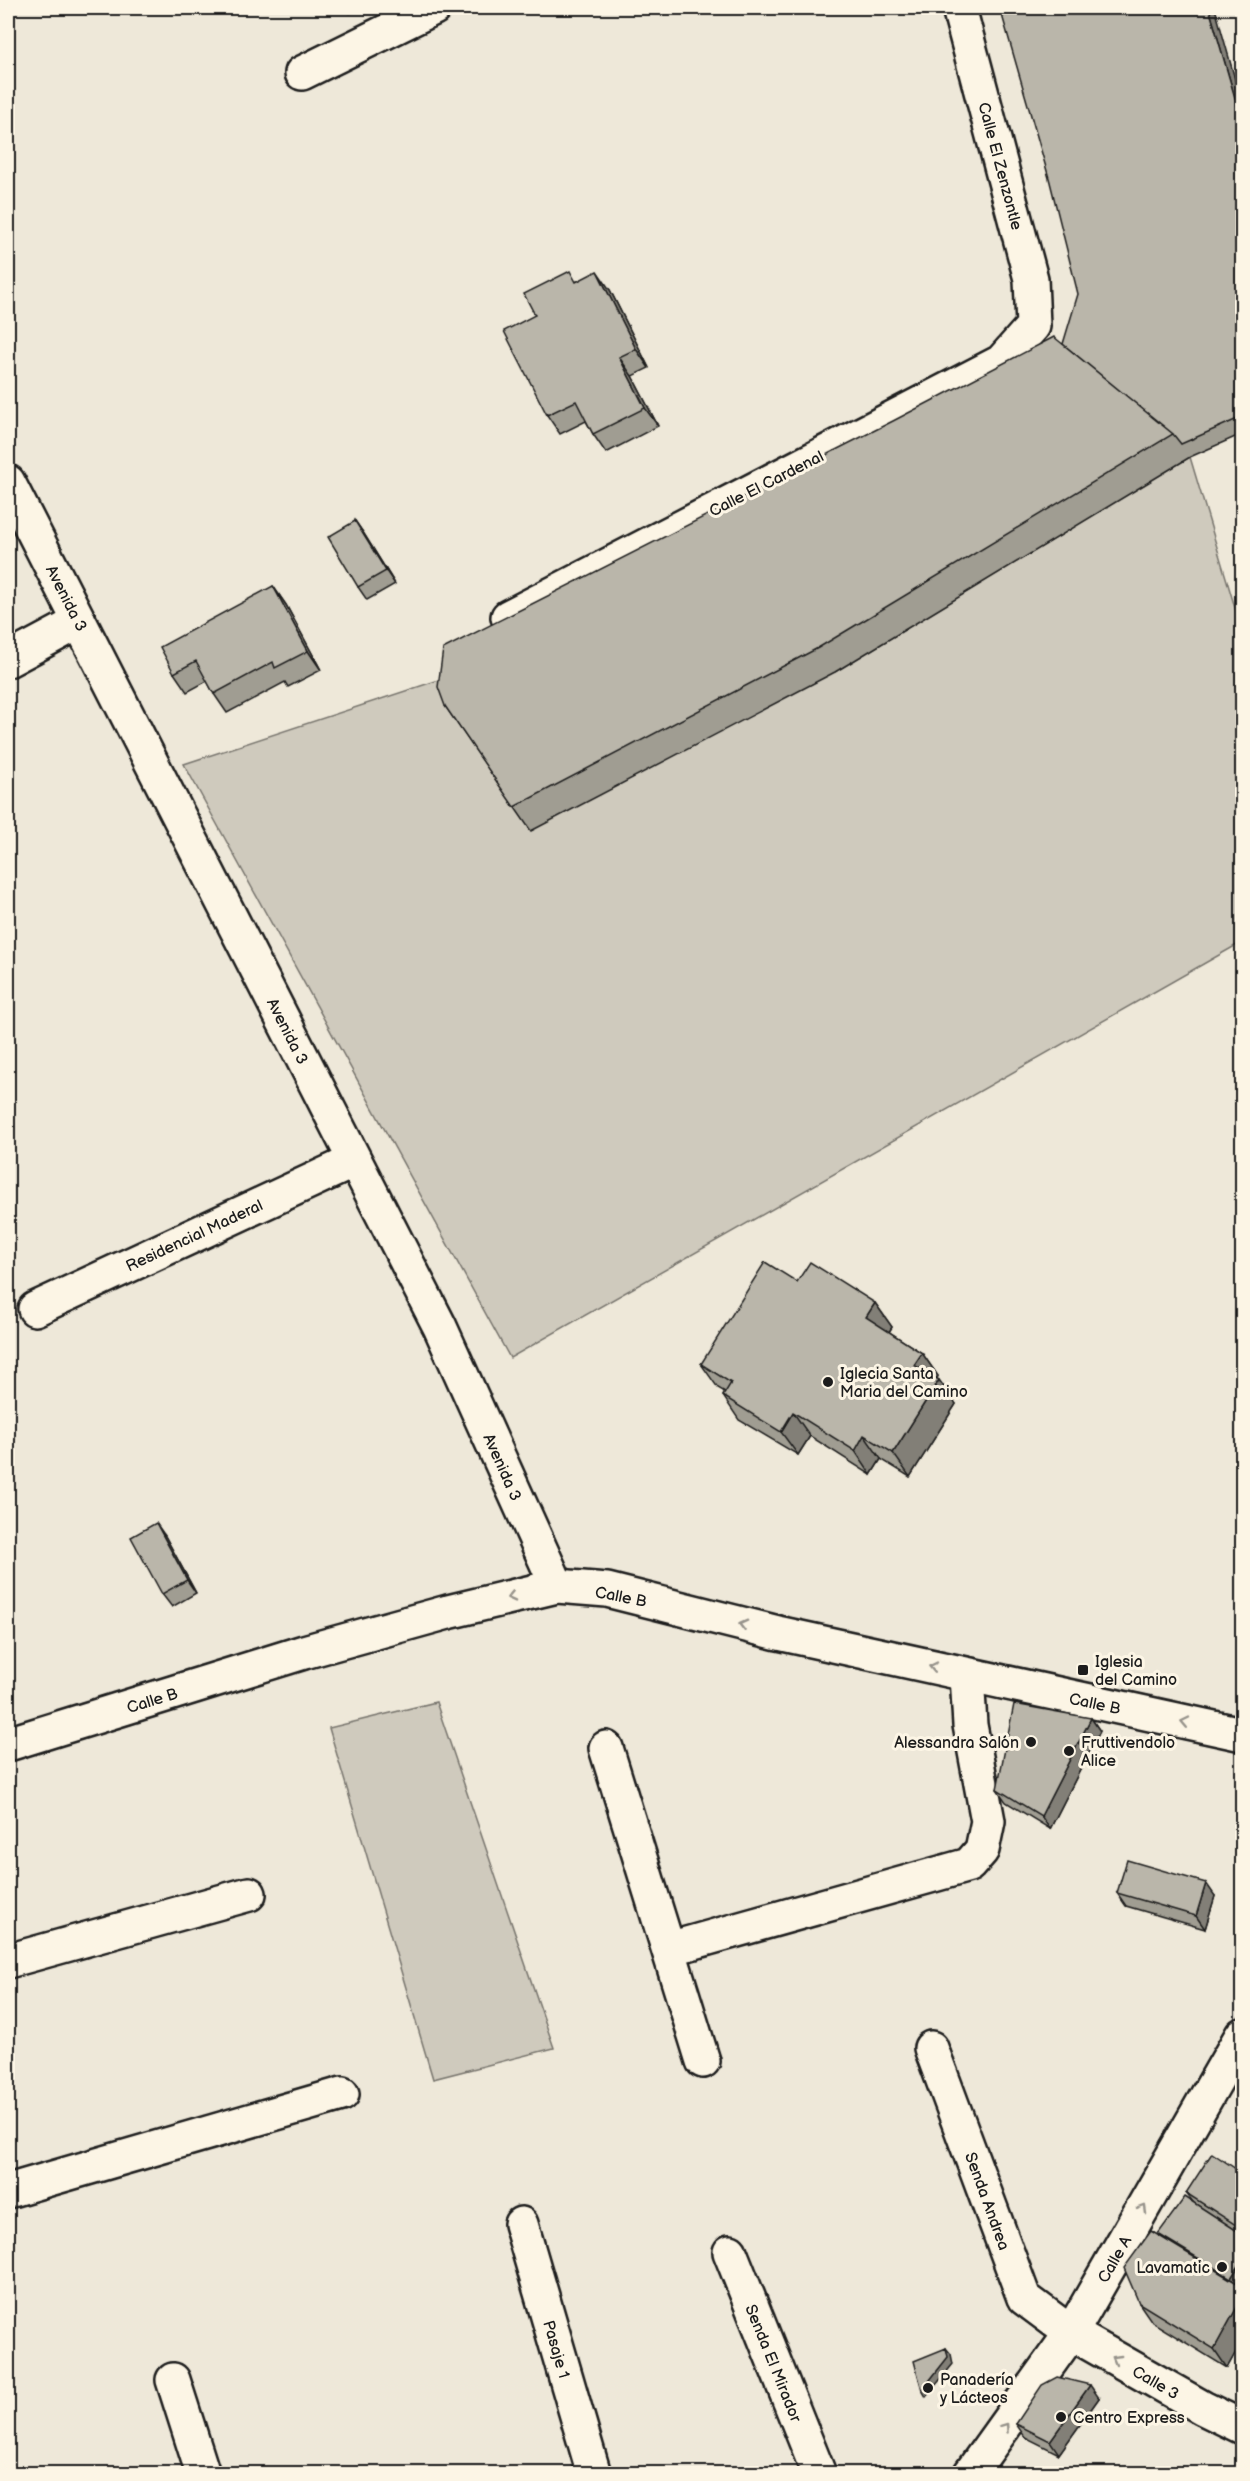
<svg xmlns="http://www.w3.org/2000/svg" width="1250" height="2481" viewBox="0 0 1250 2481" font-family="'Balsamiq Sans',sans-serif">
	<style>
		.green { fill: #cfcabd; stroke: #76736c; stroke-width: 1.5 }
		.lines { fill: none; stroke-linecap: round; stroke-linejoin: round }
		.street-casing { stroke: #1c1c1c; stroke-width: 38 }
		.secondary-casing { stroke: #1c1c1c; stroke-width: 38 }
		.street { stroke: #fcf5e5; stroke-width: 33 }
		.secondary { stroke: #fcf5e5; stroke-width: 33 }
		.wall { fill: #a09d92; stroke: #1c1c1c; stroke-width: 1.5 }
		.shaded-wall { fill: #827f77; stroke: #1c1c1c; stroke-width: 1.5 }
		.building { fill: #bab6aa; stroke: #1c1c1c; stroke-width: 1.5 }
		.oneway { stroke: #97938b }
		.poi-dot { fill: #1c1c1c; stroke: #fcf5e5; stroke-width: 2 }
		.labels { text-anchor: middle; stroke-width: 6; stroke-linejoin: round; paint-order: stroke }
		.street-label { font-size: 16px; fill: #1c1c1c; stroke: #fcf5e5 }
		.poi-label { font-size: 16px; fill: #1c1c1c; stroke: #fcf5e5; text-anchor: start }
	</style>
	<rect width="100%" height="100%" fill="#eee8d9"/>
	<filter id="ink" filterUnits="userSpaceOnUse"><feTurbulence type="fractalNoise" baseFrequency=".0167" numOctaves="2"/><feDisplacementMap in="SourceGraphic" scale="12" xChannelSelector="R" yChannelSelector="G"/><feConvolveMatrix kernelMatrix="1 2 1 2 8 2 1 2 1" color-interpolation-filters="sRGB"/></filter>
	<g filter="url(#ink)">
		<path class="green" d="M 1190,457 L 1242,631 L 1242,942 L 510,1358 L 184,764 L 460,673 L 835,672 Z
			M 436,1702 L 554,2048 L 433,2079 L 329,1728 Z"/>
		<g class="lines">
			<g class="street-casing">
				<path id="street" d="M 302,73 L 434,8
					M 8,482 L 440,1327 L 557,1586
					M 508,617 L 1001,362 L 1033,326 L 1031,279 L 959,8
					M 8,660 L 79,622
					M 35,1309 L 354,1161
					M 606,1748 L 703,2061
					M 669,1949 L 969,1865 L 982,1850 L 988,1821 L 970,1725 L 967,1675
					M 8,1961 L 249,1894
					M 931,2048 L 1024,2298 L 1071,2333 L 1203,2408 L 1242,2427
					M 8,2191 L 342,2094
					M 521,2224 L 594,2474
					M 730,2252 L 819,2474
					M 173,2380 L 203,2474"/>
			</g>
			<g class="secondary-casing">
				<path id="secondary" d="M 8,1744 L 304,1652 L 448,1612 L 557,1586 L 607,1590 L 778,1633 L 1242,1734
					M 970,2474 L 1071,2333 L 1242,2035"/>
			</g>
			<use href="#street" class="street"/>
			<use href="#secondary" class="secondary"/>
		</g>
		<path class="wall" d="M 346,8 L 363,8 L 350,13 Z
			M 1216,15 L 1242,104 L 1242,434 L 1190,457 L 835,672 L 531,831 L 445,706 L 1063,344 Z
			M 577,281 L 610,290 L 649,368 L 632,376 L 658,426 L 606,453 L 593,434 L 586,421 L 560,434 L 547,415 L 535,315 Z
			M 355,521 L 364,534 L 395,584 L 367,600 L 358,587 Z
			M 273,586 L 286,605 L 321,670 L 288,687 L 285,682 L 227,713 L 214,694 L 207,681 L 187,692 L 174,673 Z
			M 797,1282 L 875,1303 L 892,1327 L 889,1332 L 922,1353 L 938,1376 L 937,1379 L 939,1380 L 956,1404 L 910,1477 L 881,1459 L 871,1475 L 810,1436 L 798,1455 L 739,1420 L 723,1396 L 725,1392 L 718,1388 L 701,1364 Z
			M 165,1536 L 196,1593 L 172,1607 L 162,1594 Z
			M 1091,1718 L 1100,1731 L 1050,1829 L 1006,1802 L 997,1789 Z
			M 1117,1893 L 1215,1896 L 1205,1929 L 1126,1906 Z
			M 1242,2173 L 1242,2341 L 1227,2368 L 1152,2322 L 1139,2303 L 1159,2236 L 1158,2234 L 1193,2202 L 1186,2193 Z
			M 1099,2398 L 1059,2454 L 1025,2437 L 1016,2424 Z"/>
		<path class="shaded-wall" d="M 1209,8 L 1215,8 L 1242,104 L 1242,122 Z
			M 597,271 L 610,290 L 649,368 L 636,349 Z
			M 619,357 L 632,376 L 658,426 L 645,408 Z
			M 355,521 L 364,534 L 395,584 L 386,571 Z
			M 273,586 L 286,605 L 321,670 L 308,651 Z
			M 875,1303 L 892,1327 L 883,1341 L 866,1317 Z
			M 922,1353 L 938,1376 L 931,1389 L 914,1365 Z
			M 939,1380 L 956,1404 L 910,1477 L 893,1453 Z
			M 793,1412 L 810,1436 L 798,1455 L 781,1432 Z
			M 864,1435 L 881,1459 L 871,1475 L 855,1451 Z
			M 156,1523 L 165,1536 L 196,1593 L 187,1580 Z
			M 1091,1718 L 1100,1731 L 1050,1829 L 1041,1816 Z
			M 1206,1883 L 1215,1896 L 1205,1929 L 1196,1916 Z
			M 1242,2261 L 1242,2288 L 1241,2291 L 1231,2278 Z
			M 1242,2298 L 1242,2341 L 1227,2368 L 1214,2349 Z
			M 946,2348 L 951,2354 L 953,2364 L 926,2397 L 922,2390 Z
			M 1090,2385 L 1099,2398 L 1059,2454 L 1050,2441 Z"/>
		<path class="building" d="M 1000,8 L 1209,8 L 1242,122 L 1242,417 L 1181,444 L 1173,434 L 1063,344 L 1078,294 L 1049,178 Z
			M 570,271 L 576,282 L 597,271 L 636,349 L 619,357 L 645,408 L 593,434 L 576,401 L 547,415 L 504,331 L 535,315 L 524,294 Z
			M 1054,337 L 1173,434 L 818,648 L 514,807 L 445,706 L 438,687 L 443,649 L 893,421 Z
			M 355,521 L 386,571 L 358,587 L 328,537 Z
			M 273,586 L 308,651 L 275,668 L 273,662 L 214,694 L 196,661 L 174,673 L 160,647 Z
			M 765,1262 L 797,1282 L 810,1262 L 875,1303 L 866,1317 L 922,1353 L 914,1365 L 939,1380 L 893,1453 L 864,1435 L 855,1451 L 793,1412 L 781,1432 L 723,1396 L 731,1383 L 701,1364 Z
			M 156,1523 L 187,1580 L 162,1594 L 131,1537 Z
			M 1014,1704 L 1091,1718 L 1041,1816 L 997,1789 Z
			M 1127,1860 L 1206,1883 L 1196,1916 L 1117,1893 Z
			M 1212,2153 L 1242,2173 L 1242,2229 L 1186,2193 Z
			M 1185,2197 L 1242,2234 L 1242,2261 L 1231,2278 L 1158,2234 Z
			M 1151,2231 L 1242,2286 L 1242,2298 L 1214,2349 L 1139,2303 L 1124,2268 Z
			M 946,2348 L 948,2357 L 922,2390 L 914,2361 Z
			M 1057,2377 L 1090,2385 L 1050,2441 L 1016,2424 L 1042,2385 Z"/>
		<defs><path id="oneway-chevron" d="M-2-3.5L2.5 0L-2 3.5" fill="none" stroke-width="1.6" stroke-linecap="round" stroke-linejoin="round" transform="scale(1.5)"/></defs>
		<g class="oneway">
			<use href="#oneway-chevron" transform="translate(511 1597) rotate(167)"/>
			<use href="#oneway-chevron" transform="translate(743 1625) rotate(-166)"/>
			<use href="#oneway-chevron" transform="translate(933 1667) rotate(-168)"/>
			<use href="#oneway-chevron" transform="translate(1185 1722) rotate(-168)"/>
			<use href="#oneway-chevron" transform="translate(1143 2209) rotate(-60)"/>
			<use href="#oneway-chevron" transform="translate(1116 2359) rotate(-150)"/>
			<use href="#oneway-chevron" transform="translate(1005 2427) rotate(-55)"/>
		</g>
	</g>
	<g class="poi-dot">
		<circle cx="828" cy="1382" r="6"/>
		<rect x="1077" y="1664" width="12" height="12" rx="3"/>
		<circle cx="1031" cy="1742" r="6"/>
		<circle cx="1069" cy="1751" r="6"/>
		<circle cx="1222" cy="2267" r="6"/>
		<circle cx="928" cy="2388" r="6"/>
		<circle cx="1061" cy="2417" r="6"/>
	</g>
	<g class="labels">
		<g class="street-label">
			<text transform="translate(1001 166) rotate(75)" y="6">Calle El Zenzontle</text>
			<text transform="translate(766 483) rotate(-27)" y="6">Calle El Cardenal</text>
			<text transform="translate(67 598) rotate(63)" y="6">Avenida 3</text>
			<text transform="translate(288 1031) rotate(63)" y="6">Avenida 3</text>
			<text transform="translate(194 1235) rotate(-25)" y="6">Residencial Maderal</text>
			<text transform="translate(503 1467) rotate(66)" y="6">Avenida 3</text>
			<text transform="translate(621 1596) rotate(11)" y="6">Calle B</text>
			<text transform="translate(152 1700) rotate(-17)" y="6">Calle B</text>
			<text transform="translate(1095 1703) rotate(12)" y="6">Calle B</text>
			<text transform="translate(988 2201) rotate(70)" y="6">Senda Andrea</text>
			<text transform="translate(1114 2259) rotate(-60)" y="6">Calle A</text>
			<text transform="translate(557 2349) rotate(74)" y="6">Pasaje 1</text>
			<text transform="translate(774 2363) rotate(68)" y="6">Senda El Mirador</text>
			<text transform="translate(1156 2382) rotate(30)" y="6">Calle 3</text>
		</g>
		<g class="poi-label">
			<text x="840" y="1379">Iglecia Santa<tspan x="840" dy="18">Maria del Camino</tspan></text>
			<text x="1095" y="1667">Iglesia<tspan x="1095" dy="18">del Camino</tspan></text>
			<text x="1019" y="1748" text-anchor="end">Alessandra Salón</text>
			<text x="1081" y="1748">Fruttivendolo<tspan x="1081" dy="18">Alice</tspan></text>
			<text x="1210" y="2273" text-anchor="end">Lavamatic</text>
			<text x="940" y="2385">Panadería<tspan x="940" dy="18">y Lácteos</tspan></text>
			<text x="1073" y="2423">Centro Express</text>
		</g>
	</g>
	<rect width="1250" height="2481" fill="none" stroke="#fcf5e5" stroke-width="30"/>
	<rect x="15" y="15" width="1220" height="2451" fill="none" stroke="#1c1c1c" stroke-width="2" filter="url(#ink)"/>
</svg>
